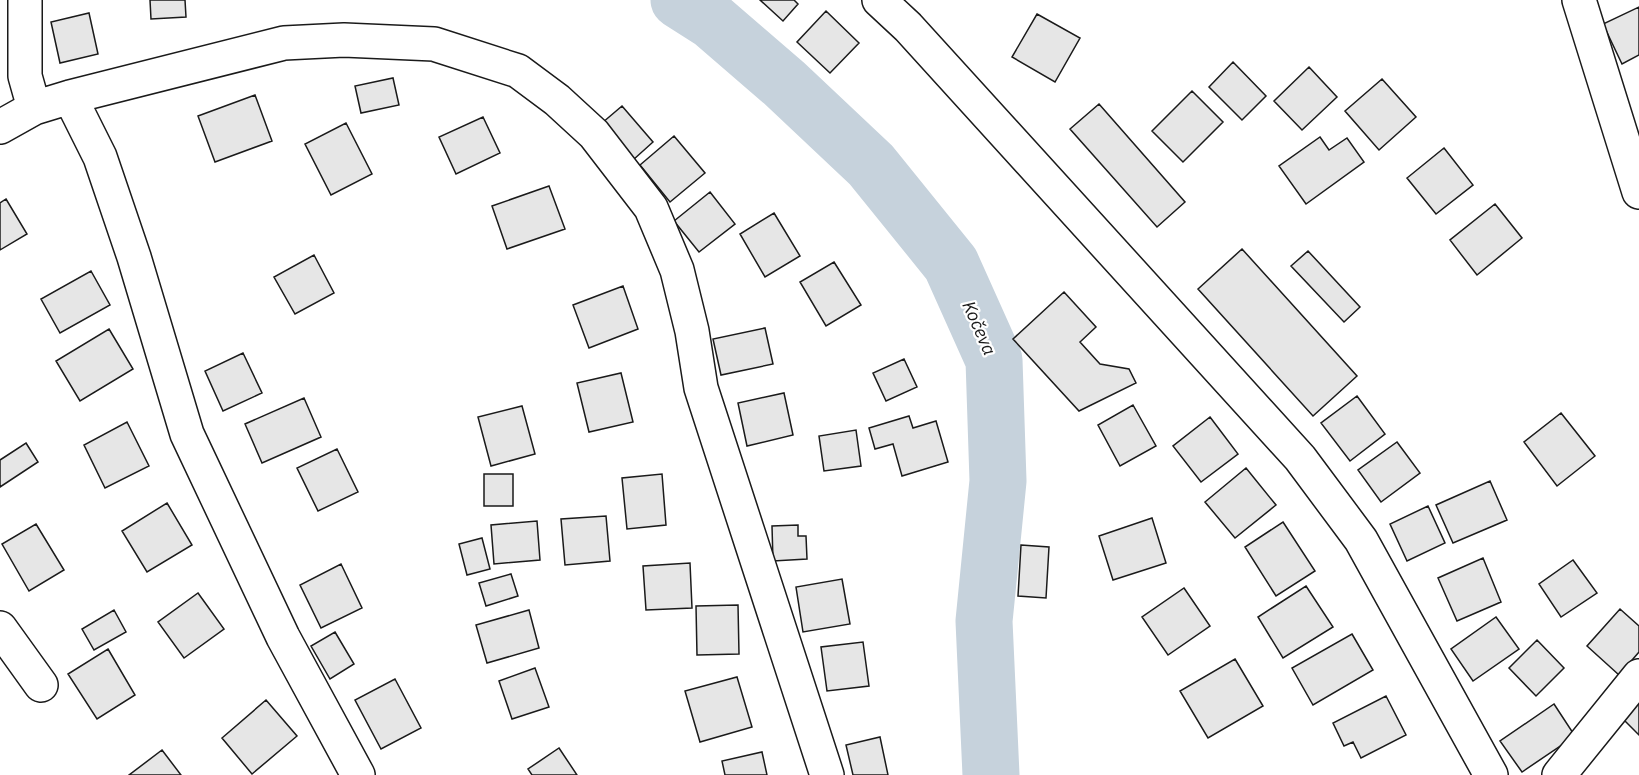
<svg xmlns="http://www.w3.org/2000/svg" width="1639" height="775" viewBox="0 0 1639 775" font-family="'IBM Plex Sans',sans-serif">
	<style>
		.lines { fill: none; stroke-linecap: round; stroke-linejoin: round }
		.river { stroke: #c6d2dc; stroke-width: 57 }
		.building { fill: #e6e6e6; stroke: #1a1a1a; stroke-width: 1.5 }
		.minor-casing { stroke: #1a1a1a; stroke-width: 36 }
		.major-casing { stroke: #1a1a1a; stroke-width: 36 }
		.minor { stroke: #fff; stroke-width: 33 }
		.major { stroke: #fff; stroke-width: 33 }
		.labels { text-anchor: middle; stroke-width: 4.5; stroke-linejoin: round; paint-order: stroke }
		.water-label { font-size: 18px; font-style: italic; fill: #1a1a1a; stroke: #fff }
	</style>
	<rect width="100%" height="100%" fill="#fff"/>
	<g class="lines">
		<path class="river" d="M 679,0 L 712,21 L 784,83 L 871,165 L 951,264 L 994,360 L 998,481 L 984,621 L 991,775"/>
	</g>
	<path class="building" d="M 150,0 L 185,0 L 186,17 L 151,19 Z
		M 760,0 L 794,0 L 798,4 L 783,21 Z
		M 1639,7 L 1639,55 L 1622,64 L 1603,24 Z
		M 826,11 L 859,43 L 830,73 L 797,42 Z
		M 89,13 L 98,54 L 60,63 L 51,22 Z
		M 1037,14 L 1080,38 L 1055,82 L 1012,57 Z
		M 1233,62 L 1266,96 L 1242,120 L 1209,87 Z
		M 1309,67 L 1337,97 L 1302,130 L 1274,101 Z
		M 393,78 L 399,105 L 361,113 L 355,86 Z
		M 1382,79 L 1416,117 L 1379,150 L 1345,111 Z
		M 1192,91 L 1223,122 L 1183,162 L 1152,131 Z
		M 255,95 L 272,141 L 215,162 L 198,116 Z
		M 1099,104 L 1185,202 L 1157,227 L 1070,129 Z
		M 622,106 L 653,142 L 633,160 L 602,123 Z
		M 483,117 L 500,153 L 456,174 L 439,137 Z
		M 346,123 L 372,174 L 331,195 L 305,144 Z
		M 674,136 L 705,173 L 670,202 L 640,165 Z
		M 1320,137 L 1329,150 L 1347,138 L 1364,162 L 1306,204 L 1279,166 Z
		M 1444,148 L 1473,185 L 1436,214 L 1407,178 Z
		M 549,186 L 565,229 L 507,249 L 492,206 Z
		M 710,192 L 735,224 L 699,252 L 674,221 Z
		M 6,199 L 27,234 L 0,250 L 0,203 Z
		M 1495,204 L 1522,238 L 1477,275 L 1450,240 Z
		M 774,213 L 800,256 L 765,277 L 740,234 Z
		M 1242,249 L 1357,376 L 1313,416 L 1198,289 Z
		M 1308,251 L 1360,307 L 1344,322 L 1291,266 Z
		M 314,255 L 334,293 L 295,314 L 274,277 Z
		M 834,262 L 861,305 L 826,326 L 800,282 Z
		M 91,271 L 110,305 L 60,333 L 41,299 Z
		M 623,286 L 638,329 L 589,348 L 573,305 Z
		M 1064,292 L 1096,327 L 1080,342 L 1100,364 L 1129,369 L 1136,383 L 1079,411 L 1013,339 Z
		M 765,328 L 773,364 L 721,375 L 713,339 Z
		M 109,329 L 133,369 L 80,401 L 56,361 Z
		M 243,353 L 262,393 L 223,411 L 205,371 Z
		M 904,359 L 917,387 L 886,401 L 873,373 Z
		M 621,373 L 633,422 L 589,432 L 577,383 Z
		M 784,393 L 793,435 L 747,446 L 738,403 Z
		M 1357,396 L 1385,434 L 1350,461 L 1321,423 Z
		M 304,398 L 321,437 L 262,463 L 245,424 Z
		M 1133,405 L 1156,446 L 1120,466 L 1098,425 Z
		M 522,406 L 535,454 L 491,466 L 478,417 Z
		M 1561,413 L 1595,456 L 1557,486 L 1524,442 Z
		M 909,416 L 913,428 L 936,421 L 948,462 L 902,476 L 893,444 L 875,449 L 869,428 Z
		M 1210,417 L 1238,454 L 1201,482 L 1173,446 Z
		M 127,422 L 149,466 L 105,488 L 84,445 Z
		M 856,430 L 861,466 L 824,471 L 819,436 Z
		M 1397,442 L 1420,473 L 1381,502 L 1358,470 Z
		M 26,443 L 38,462 L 0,487 L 0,460 Z
		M 337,449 L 358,492 L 318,511 L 297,468 Z
		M 1246,468 L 1276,505 L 1235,538 L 1205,502 Z
		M 484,474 L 513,474 L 513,506 L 484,506 Z
		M 662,474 L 666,525 L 627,529 L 622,478 Z
		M 1490,481 L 1507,520 L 1453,543 L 1436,505 Z
		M 167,503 L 192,545 L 147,572 L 122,531 Z
		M 1428,506 L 1445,543 L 1407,561 L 1390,524 Z
		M 606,516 L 610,561 L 565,565 L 561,519 Z
		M 1152,518 L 1166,563 L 1113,580 L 1099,536 Z
		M 537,521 L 540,560 L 494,564 L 491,525 Z
		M 1283,522 L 1315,571 L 1276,596 L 1245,547 Z
		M 36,524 L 64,570 L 29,591 L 2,544 Z
		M 798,525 L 798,536 L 806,536 L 807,559 L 773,561 L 772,526 Z
		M 482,538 L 490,569 L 467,575 L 459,544 Z
		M 1021,545 L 1049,547 L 1046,598 L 1018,596 Z
		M 1483,558 L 1501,602 L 1457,621 L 1438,578 Z
		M 1573,560 L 1597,593 L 1561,617 L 1539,584 Z
		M 690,563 L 692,608 L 646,610 L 643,566 Z
		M 341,564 L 362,608 L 321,628 L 300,585 Z
		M 511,574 L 518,596 L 486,606 L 479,583 Z
		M 842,579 L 850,624 L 803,632 L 796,587 Z
		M 1306,586 L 1333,627 L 1283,658 L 1258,617 Z
		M 1184,588 L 1210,626 L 1168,655 L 1142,617 Z
		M 198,593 L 224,629 L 184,658 L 158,622 Z
		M 738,605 L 739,654 L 697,655 L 696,606 Z
		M 1620,609 L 1639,626 L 1639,652 L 1619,675 L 1587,646 Z
		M 114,610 L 126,632 L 94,650 L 82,629 Z
		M 529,610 L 539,648 L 487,663 L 476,625 Z
		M 1496,617 L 1519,649 L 1473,681 L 1451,649 Z
		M 335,632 L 354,664 L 330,679 L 311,646 Z
		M 1352,634 L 1373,670 L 1313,705 L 1292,668 Z
		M 1537,640 L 1564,668 L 1536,696 L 1509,668 Z
		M 863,642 L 869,686 L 827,691 L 821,647 Z
		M 108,649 L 135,695 L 97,719 L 68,674 Z
		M 1235,659 L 1263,706 L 1208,738 L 1180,691 Z
		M 535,668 L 549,707 L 512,719 L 499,681 Z
		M 737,677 L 752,727 L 700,742 L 685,691 Z
		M 395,679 L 421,728 L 381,749 L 355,700 Z
		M 1639,688 L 1639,735 L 1616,712 Z
		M 1386,696 L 1406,735 L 1361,758 L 1353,742 L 1344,746 L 1333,723 Z
		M 266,700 L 297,736 L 252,774 L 222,738 Z
		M 1554,704 L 1575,736 L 1522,772 L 1500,741 Z
		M 880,737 L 888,775 L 853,775 L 846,745 Z
		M 559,748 L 577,775 L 532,775 L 528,769 Z
		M 162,750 L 181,775 L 129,775 Z
		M 762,752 L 767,775 L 725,775 L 722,761 Z"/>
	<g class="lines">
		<g class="minor-casing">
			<path id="minor" d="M 25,0 L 25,76 L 34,108
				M 1579,0 L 1639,192
				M 70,97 L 100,157 L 134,257 L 187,434 L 283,637 L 358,775
				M 0,127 L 34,108 L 70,97 L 284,43 L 344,40 L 434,44 L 518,71 L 557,100 L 594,134 L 651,208 L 677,270 L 692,331 L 701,388 L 827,775
				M 0,628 L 41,685
				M 1559,775 L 1639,676"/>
		</g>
		<g class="major-casing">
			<path id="major" d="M 879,0 L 908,27 L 1300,458 L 1361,540 L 1491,775"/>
		</g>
		<use href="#minor" class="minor"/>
		<use href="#major" class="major"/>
	</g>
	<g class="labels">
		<g class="water-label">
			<text transform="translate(979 328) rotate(66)" y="6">Kočeva</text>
		</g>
	</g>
</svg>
